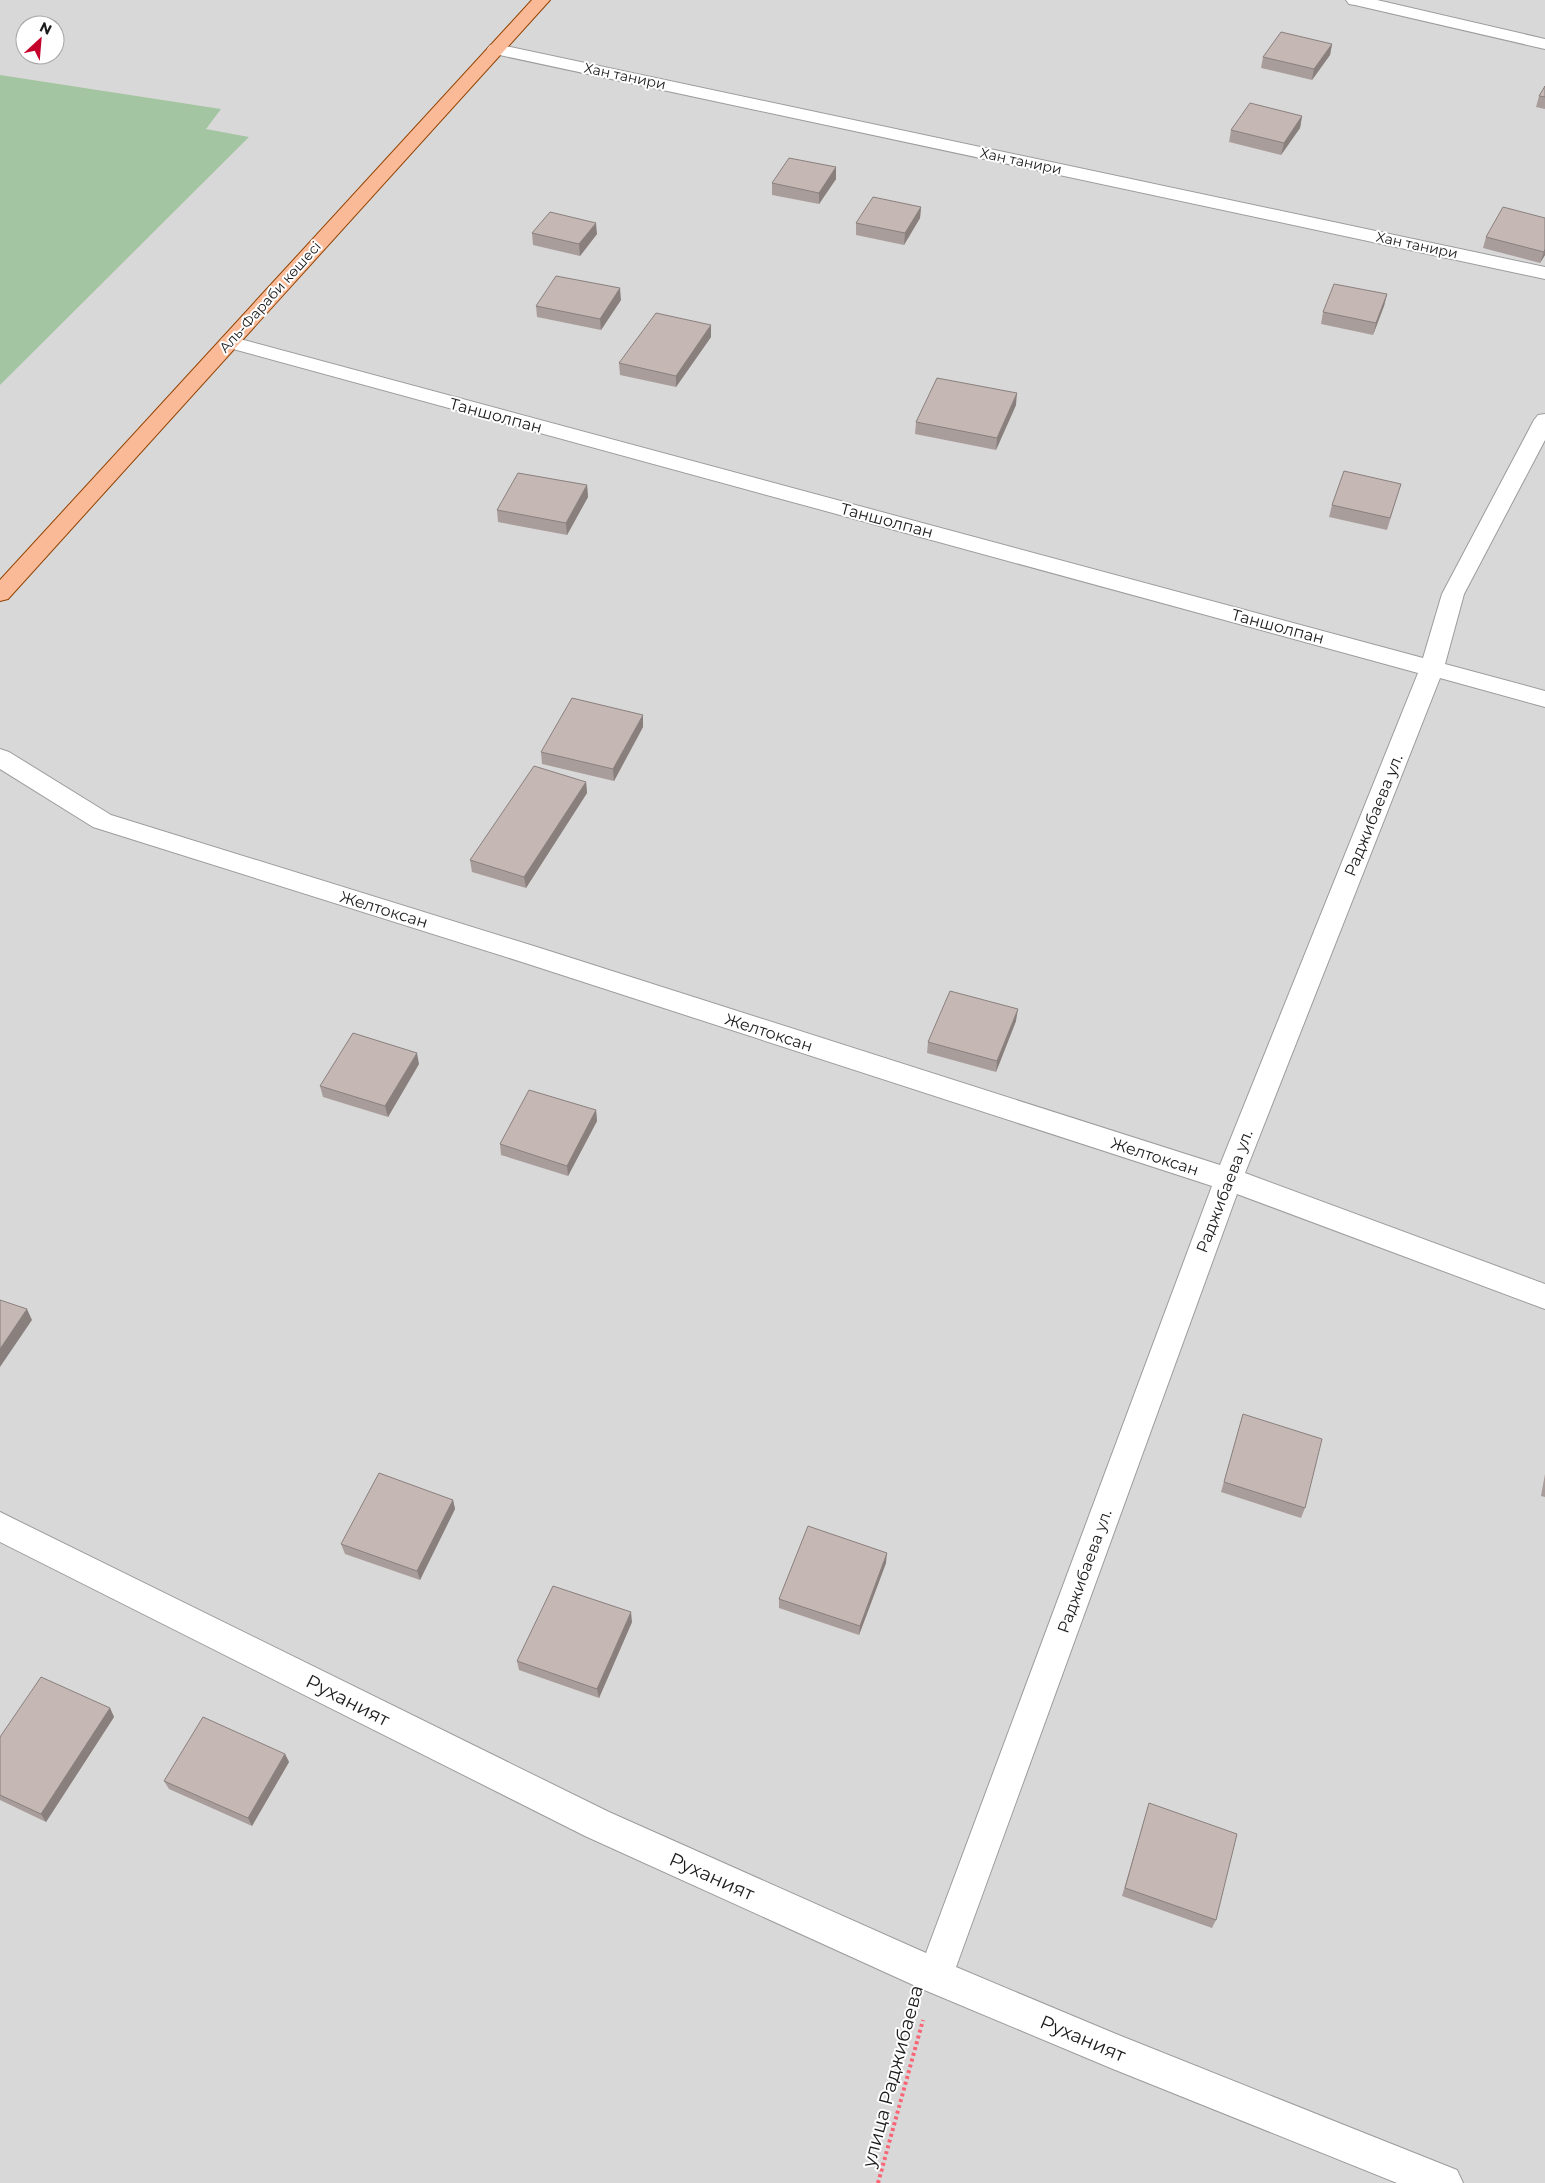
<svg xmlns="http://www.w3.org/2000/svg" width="1545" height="2183" viewBox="0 0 1545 2183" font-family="Montserrat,sans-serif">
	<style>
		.residential { fill: #d9d8d8; fill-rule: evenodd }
		.cemetery { fill: #a4c5a1 }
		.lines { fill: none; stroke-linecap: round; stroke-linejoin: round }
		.minor-casing { stroke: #9c9c9c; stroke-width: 2 }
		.major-casing { stroke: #914201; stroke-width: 2 }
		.path { stroke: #f96576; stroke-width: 4; stroke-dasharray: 3 3; stroke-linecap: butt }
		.minor { fill: #fff; fill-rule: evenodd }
		.major { fill: #fbba97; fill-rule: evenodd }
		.wall { fill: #a99d9b }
		.shaded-wall { fill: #89807e }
		.building { fill: #c4b7b4; stroke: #89807e }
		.labels { text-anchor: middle; stroke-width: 4; stroke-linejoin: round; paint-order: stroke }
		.far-street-label { font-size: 14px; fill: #1b1b1b; stroke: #fff }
		.street-label { font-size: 16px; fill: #1b1b1b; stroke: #fff }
		.near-street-label { font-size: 19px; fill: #1b1b1b; stroke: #fff }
	</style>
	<rect width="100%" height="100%" fill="#ede6e0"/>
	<path class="residential" d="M 0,0 L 1545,0 L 1545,2183 L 0,2183 ZM 25,25 L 55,25 L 55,55 L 25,55 Z"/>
	<path class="cemetery" d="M 0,75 L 221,109 L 206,129 L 249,137 L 0,385 Z"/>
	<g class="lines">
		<g class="minor-casing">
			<path id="minor" d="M 1346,0 L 1377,0 L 1545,39 L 1545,49 L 1355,5 L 1349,4 Z
				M 496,44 L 1545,267 L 1545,279 L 490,53 L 487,49 L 490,45 Z
				M 229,336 L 1423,658 L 1442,594 L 1534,420 L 1538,415 L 1545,414 L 1545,440 L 1464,594 L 1445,664 L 1545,691 L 1545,707 L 1440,678 L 1245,1173 L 1545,1284 L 1545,1309 L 1237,1194 L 956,1967 L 1116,2034 L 1457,2170 L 1463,2183 L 1397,2183 L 1113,2069 L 922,1989 L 585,1836 L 0,1542 L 0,1512 L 609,1812 L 926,1953 L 1212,1186 L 522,962 L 93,827 L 0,769 L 0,749 L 9,752 L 111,815 L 540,948 L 1220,1165 L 1418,673 L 222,346 L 219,342 L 222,338 Z"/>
		</g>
		<g class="major-casing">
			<path id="major" d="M 532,0 L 550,0 L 8,599 L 0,601 L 0,580 Z"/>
		</g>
		<path class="path" d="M 878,2183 L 923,2020"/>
		<use href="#minor" class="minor"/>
		<use href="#major" class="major"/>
	</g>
	<path class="wall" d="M 1332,44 L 1330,55 L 1312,80 L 1261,68 L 1263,57 Z
		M 1545,86 L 1545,109 L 1536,107 L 1539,96 Z
		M 1302,116 L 1300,128 L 1281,155 L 1229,142 L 1231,130 Z
		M 836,167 L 836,179 L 819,204 L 772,195 L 772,183 Z
		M 921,207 L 920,218 L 904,245 L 856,235 L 856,223 Z
		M 1545,218 L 1545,255 L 1540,263 L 1483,248 L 1486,237 Z
		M 532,233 L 597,234 L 580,256 L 533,245 Z
		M 1387,294 L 1384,306 L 1373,335 L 1321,324 L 1323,312 Z
		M 621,300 L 601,330 L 537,317 L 536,306 Z
		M 711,325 L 711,337 L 676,387 L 620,375 L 619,363 Z
		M 1016,405 L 996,450 L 915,434 L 916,422 Z
		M 1401,484 L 1387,530 L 1329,517 L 1332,505 Z
		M 587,485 L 588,497 L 567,535 L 498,522 L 497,510 Z
		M 643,727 L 614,781 L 542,764 L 541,752 Z
		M 586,782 L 587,793 L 526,888 L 472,872 L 470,860 Z
		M 1016,1021 L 996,1072 L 927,1053 L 928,1042 Z
		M 419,1064 L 388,1117 L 323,1097 L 320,1086 Z
		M 596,1110 L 597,1121 L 568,1176 L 501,1155 L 500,1144 Z
		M 1243,1414 L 1305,1508 L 1301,1518 L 1221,1492 Z
		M 1545,1474 L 1545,1497 L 1541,1496 Z
		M 453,1500 L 455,1509 L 420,1580 L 345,1554 L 341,1544 Z
		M 886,1563 L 859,1635 L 779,1608 L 779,1599 Z
		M 632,1622 L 599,1698 L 519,1670 L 517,1661 Z
		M 110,1708 L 114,1717 L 46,1822 L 0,1800 L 0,1737 Z
		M 285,1754 L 289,1762 L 252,1826 L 169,1789 L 164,1781 Z
		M 1149,1803 L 1216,1920 L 1212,1928 L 1122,1896 Z"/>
	<path class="shaded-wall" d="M 1332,44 L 1330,55 L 1312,80 L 1314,69 Z
		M 1302,116 L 1300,128 L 1281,155 L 1284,143 Z
		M 836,167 L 836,179 L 819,204 L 819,193 Z
		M 921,207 L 920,218 L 904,245 L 905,233 Z
		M 596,223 L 597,234 L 580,256 L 579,244 Z
		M 1545,249 L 1545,255 L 1540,263 L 1544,252 Z
		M 620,288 L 621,300 L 601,330 L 600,319 Z
		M 1387,294 L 1384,306 L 1373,335 L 1376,323 Z
		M 711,325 L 711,337 L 676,387 L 676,376 Z
		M 1017,393 L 1016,405 L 996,450 L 997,438 Z
		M 587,485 L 588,497 L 567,535 L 566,523 Z
		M 643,715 L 643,727 L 614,781 L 613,769 Z
		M 586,782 L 587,793 L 526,888 L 524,877 Z
		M 1018,1009 L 1016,1021 L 996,1072 L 997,1061 Z
		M 417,1053 L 419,1064 L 388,1117 L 385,1106 Z
		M 596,1110 L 597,1121 L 568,1176 L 567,1166 Z
		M 27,1309 L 32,1320 L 0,1367 L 0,1349 Z
		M 453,1500 L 455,1509 L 420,1580 L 417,1571 Z
		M 887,1553 L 886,1563 L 859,1635 L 860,1626 Z
		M 631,1612 L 632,1622 L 599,1698 L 597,1689 Z
		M 110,1708 L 114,1717 L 46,1822 L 41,1814 Z
		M 285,1754 L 289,1762 L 252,1826 L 248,1818 Z"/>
	<path class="building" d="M 1281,32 L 1332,44 L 1314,69 L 1263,57 Z
		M 1545,86 L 1545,97 L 1539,96 Z
		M 1250,103 L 1302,116 L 1284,143 L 1231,130 Z
		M 789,158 L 836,167 L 819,193 L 772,183 Z
		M 873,197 L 921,207 L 905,233 L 856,223 Z
		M 1503,207 L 1545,218 L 1545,249 L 1544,252 L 1486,237 Z
		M 550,212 L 596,223 L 579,244 L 532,233 Z
		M 556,276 L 620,288 L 600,319 L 536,306 Z
		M 1334,284 L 1387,294 L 1376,323 L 1323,312 Z
		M 656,313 L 711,325 L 676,376 L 619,363 Z
		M 937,378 L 1017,393 L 997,438 L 916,422 Z
		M 1344,471 L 1401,484 L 1390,518 L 1332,505 Z
		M 518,473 L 587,485 L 566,523 L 497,510 Z
		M 572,698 L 643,715 L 613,769 L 541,752 Z
		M 534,766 L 586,782 L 524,877 L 470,860 Z
		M 950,991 L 1018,1009 L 997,1061 L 928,1042 Z
		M 353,1033 L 417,1053 L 385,1106 L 320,1086 Z
		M 529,1090 L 596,1110 L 567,1166 L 500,1144 Z
		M 0,1300 L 27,1309 L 0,1349 Z
		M 1243,1414 L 1322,1439 L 1305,1508 L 1224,1482 Z
		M 379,1473 L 453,1500 L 417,1571 L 341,1544 Z
		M 808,1526 L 887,1553 L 860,1626 L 779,1599 Z
		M 553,1586 L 631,1612 L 597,1689 L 517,1661 Z
		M 41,1677 L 110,1708 L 41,1814 L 0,1795 L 0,1737 Z
		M 203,1717 L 285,1754 L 248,1818 L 164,1781 Z
		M 1149,1803 L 1237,1834 L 1216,1920 L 1125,1888 Z"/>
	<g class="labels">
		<g class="far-street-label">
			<text transform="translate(625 76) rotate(12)" y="5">Хан танири</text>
			<text transform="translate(1021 161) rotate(12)" y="5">Хан танири</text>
			<text transform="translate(1417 245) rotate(12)" y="5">Хан танири</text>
			<text transform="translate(270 297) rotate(-48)" y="5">Аль-Фараби көшесі</text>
		</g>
		<g class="street-label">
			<text transform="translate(496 415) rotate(15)" y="6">Таншолпан</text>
			<text transform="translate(887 520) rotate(15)" y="6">Таншолпан</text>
			<text transform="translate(1278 626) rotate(15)" y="6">Таншолпан</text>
			<text transform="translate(1373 815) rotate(-68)" y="6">Раджибаева ул.</text>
			<text transform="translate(384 909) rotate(17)" y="6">Желтоксан</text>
			<text transform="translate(769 1032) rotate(18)" y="6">Желтоксан</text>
			<text transform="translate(1155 1156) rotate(18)" y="6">Желтоксан</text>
			<text transform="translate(1224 1191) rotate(-69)" y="6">Раджибаева ул.</text>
			<text transform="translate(1084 1571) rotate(-70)" y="6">Раджибаева ул.</text>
		</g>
		<g class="near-street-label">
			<text transform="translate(348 1700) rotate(27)" y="7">Руханият</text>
			<text transform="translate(712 1876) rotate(24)" y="7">Руханият</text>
			<text transform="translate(1083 2038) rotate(23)" y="7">Руханият</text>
			<text transform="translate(892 2076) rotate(-75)" y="7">улица Раджибаева</text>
		</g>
	</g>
	<g transform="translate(40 40) rotate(26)"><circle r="24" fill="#ffffff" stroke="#a4a4a4"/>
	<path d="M0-4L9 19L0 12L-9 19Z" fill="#c5012b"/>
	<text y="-8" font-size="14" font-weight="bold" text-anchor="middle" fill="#1b1b1b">N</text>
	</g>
</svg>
